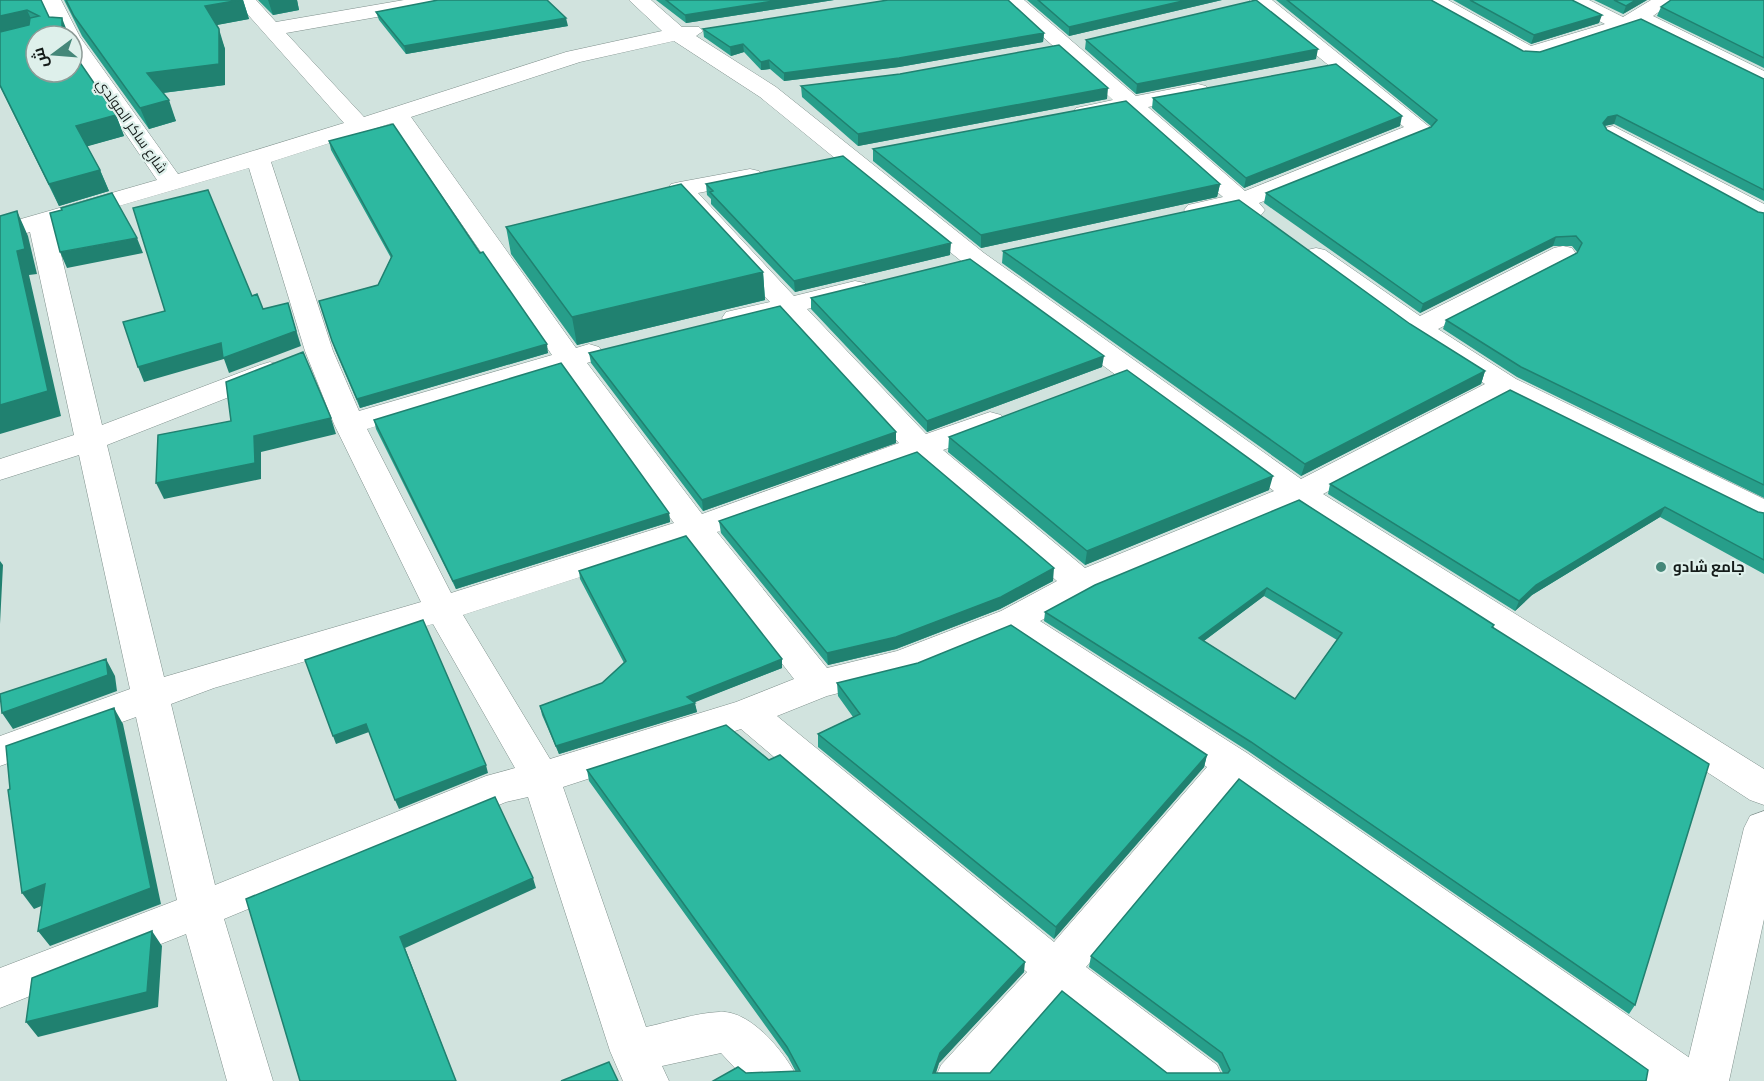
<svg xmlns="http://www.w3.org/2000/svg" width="1764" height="1081" viewBox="0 0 1764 1081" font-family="'Fira Sans Condensed',Cairo,sans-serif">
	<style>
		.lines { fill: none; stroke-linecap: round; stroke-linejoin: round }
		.minor-casing { stroke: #7f908c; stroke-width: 1 }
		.primary-casing { stroke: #7f908c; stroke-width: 1 }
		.minor { fill: #fff; fill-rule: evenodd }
		.primary { fill: #fff; fill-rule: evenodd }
		.wall { fill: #279e8a; fill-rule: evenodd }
		.shaded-wall { fill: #208170 }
		.building { fill: #2db8a0; stroke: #208170; stroke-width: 1.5; fill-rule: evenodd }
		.poi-dot { fill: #458779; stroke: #def0eb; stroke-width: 2 }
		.labels { text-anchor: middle; stroke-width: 4.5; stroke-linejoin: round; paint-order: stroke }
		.far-street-label { font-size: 14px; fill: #141b19; stroke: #def0eb }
		.poi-label { font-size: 15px; font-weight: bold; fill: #141b19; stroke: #def0eb; text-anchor: start }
	</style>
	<rect width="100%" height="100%" fill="#d1e3de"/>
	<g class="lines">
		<g class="minor-casing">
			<path id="minor" d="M 41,0 L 61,0 L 80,37 L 178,174 L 344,123 L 235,0 L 256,0 L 276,22 L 404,0 L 449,0 L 446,4 L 439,6 L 286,33 L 364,117 L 566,52 L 662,31 L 629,0 L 651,0 L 682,27 L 699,27 L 703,31 L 696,36 L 776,87 L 984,253 L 1301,479 L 1485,384 L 1307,262 L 1303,256 L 1307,250 L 1316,248 L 1325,250 L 1420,316 L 1554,248 L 1563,246 L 1572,248 L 1576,254 L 1572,260 L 1438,329 L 1516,379 L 1764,499 L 1764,523 L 1753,520 L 1506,397 L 1323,494 L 1764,769 L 1764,805 L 1750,800 L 1297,506 L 1093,592 L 1040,621 L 1247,753 L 1700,1065 L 1707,1081 L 1646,1081 L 1236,787 L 1086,967 L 1217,1065 L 1224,1081 L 1165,1081 L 1060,998 L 987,1081 L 934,1081 L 941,1065 L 1027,972 L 741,729 L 563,787 L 646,1027 C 670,1022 695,1013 719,1012 C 751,1009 787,1055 799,1081 L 747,1081 L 721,1053 L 662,1066 L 669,1081 L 623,1081 L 610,1051 L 528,797 L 506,802 L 224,919 L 273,1081 L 227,1081 L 186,934 L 0,1008 L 0,968 L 177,900 L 136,717 L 0,766 L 0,736 L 130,689 L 79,455 L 0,480 L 0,459 L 74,435 L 30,232 L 0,241 L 0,225 L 157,180 L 72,55 L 72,36 L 59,36 ZM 674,41 L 760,97 L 966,265 L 1274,491 L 1085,568 L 943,450 L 1001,429 L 1005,422 L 1001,415 L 990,412 L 926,434 L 807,309 L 865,295 L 869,289 L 865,283 L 855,281 L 794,296 L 698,193 L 759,181 L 762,176 L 759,171 L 750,169 L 680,182 L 671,184 L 668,189 L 770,302 L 726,312 L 722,318 L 726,324 L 736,326 L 782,315 L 899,443 L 702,514 L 587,363 L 599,359 L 603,353 L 599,347 L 589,344 L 576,348 L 411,117 L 580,62 ZM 392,123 L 552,355 L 359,411 L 333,351 L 271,162 ZM 249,168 L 305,351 L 334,424 L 421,602 L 164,677 L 107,445 L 280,377 L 285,371 L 280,365 L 270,362 L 260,365 L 102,425 L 54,225 ZM 563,370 L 674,523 L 451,593 L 367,429 ZM 916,460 L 1057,581 L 1001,611 L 897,651 L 827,668 L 717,532 ZM 688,542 L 794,679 L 736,702 L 550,759 L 463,615 ZM 433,624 L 515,768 L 486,776 L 215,885 L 171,704 L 214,688 ZM 1010,635 L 1207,767 L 1054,942 L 777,716 L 827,696 L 917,673 Z
				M 1002,0 L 1024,0 L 1136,96 L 1198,84 L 1206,86 L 1209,91 L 1206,96 L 1148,107 L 1245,191 L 1404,127 L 1249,0 L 1272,0 L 1432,129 L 1428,134 L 1259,203 L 1265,210 L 1261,215 C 1250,218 1245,217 1236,209 L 1197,218 L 1188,215 L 1184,210 L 1188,205 L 1223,197 L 1126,112 L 1084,120 L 1076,118 L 1073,113 L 1076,108 L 1113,100 Z
				M 1423,0 L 1448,0 L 1531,46 L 1605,24 L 1566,4 L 1563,0 L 1589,0 L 1623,17 L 1651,0 L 1675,0 L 1653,16 L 1764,71 L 1764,87 L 1638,25 L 1537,58 L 1521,58 L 1426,4 Z
				M 1613,126 L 1764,204 L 1764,222 L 1755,219 L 1605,138 L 1601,133 L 1605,128 Z"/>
		</g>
		<g class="primary-casing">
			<path id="primary" d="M 1764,811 L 1764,919 L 1729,1081 L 1683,1081 L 1744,828 L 1750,816 Z"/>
		</g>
		<use href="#minor" class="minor"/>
		<use href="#primary" class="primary"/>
	</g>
	<path class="wall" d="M 0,0 L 41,0 L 36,36 L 116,115 L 124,136 L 87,146 L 100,170 L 109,191 L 59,206 L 0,87 Z
		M 64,0 L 243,0 L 249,19 L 216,25 L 225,49 L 225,85 L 163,93 L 176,121 L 149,129 L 82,36 Z
		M 258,0 L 297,0 L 299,10 L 273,15 Z
		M 656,0 L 834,0 L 686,23 Z
		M 1027,0 L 1222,0 L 1069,36 Z
		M 1276,0 L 1431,0 L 1523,51 L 1764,79 L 1764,201 L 1614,124 L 1604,126 L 1607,130 L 1758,212 L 1764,213 L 1764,498 L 1517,377 L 1443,329 L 1446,320 L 1577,253 L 1577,252 L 1572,246 L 1553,246 L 1420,313 L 1264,203 L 1266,193 L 1432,127 Z
		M 1453,0 L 1572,0 L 1599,23 L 1531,44 Z
		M 1594,0 L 1647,0 L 1623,14 Z
		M 1764,0 L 1764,68 L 1657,16 L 1661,7 Z
		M 376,12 L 568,26 L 406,54 L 379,20 Z
		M 703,29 L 1044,33 L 1043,42 L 899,67 L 784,81 L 770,69 L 761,70 L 744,52 L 731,56 L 704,37 Z
		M 1086,40 L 1316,59 L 1136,94 L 1085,49 Z
		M 801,86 L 1107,99 L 858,146 L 802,97 Z
		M 1153,98 L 1400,126 L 1244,188 L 1152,108 Z
		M 329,141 L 480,253 L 548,353 L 360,408 L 335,350 L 319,301 L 378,285 L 391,258 L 331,150 Z
		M 873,149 L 1220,184 L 1217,197 L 981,248 L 873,161 Z
		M 706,184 L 950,255 L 795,292 L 711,204 L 711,199 L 707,195 Z
		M 506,227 L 763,272 L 765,300 L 577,345 L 511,254 Z
		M 1003,251 L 1410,324 L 1485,371 L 1481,384 L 1301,476 L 1002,263 Z
		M 811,298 L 1102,367 L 927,432 L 811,309 Z
		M 589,353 L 896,432 L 896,443 L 703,511 L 591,363 Z
		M 374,420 L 669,513 L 670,522 L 456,589 L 376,429 Z
		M 949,437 L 1269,490 L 1085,565 L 948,452 Z
		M 1330,484 L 1758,512 L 1764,513 L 1764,574 L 1660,517 L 1532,595 L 1515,611 L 1328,494 Z
		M 1299,500 L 1494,625 L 1493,628 L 1635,1005 L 1629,1014 L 1248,751 L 1044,621 L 1045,612 ZM 1264,596 L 1337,640 L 1295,699 L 1204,641 Z
		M 719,521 L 1053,581 L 1000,609 L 896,649 L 828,665 L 721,533 Z
		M 579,571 L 782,668 L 694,702 L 697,712 L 559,754 L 542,715 L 540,706 L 602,683 L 624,663 L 580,579 Z
		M 837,683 L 1207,755 L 1204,767 L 1054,939 L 818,747 L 818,734 L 853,717 L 838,696 Z
		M 587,770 L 1024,972 L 939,1063 L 936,1073 L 1223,1073 L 1218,1063 L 1089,967 L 1091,956 L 1646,1081 L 746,1073 L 796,1072 L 788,1057 L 589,781 Z"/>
	<path class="shaded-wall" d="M 240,0 L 243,0 L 249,19 L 212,26 L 205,6 Z
		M 268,0 L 297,0 L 299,10 L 273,15 Z
		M 780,0 L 834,0 L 686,23 L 685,15 Z
		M 1187,0 L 1222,0 L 1069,36 L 1069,27 Z
		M 1636,0 L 1647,0 L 1623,14 L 1626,6 Z
		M 27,10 L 36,30 L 0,38 L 0,16 Z
		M 1602,15 L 1599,23 L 1531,44 L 1534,35 Z
		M 62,18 L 69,36 L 62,36 Z
		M 566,18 L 568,26 L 406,54 L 404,46 Z
		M 219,29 L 225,49 L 225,85 L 154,94 L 147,73 Z
		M 1044,33 L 1043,42 L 899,67 L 784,81 L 784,73 Z
		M 743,44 L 744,52 L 731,56 L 730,47 Z
		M 1318,49 L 1316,59 L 1136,94 L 1137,84 Z
		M 769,60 L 770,69 L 761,70 L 761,62 Z
		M 1108,88 L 1107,99 L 858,146 L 858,134 Z
		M 169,100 L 176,121 L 149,129 L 140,108 Z
		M 116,115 L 124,136 L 85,147 L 76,126 Z
		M 1617,115 L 1614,124 L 1604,126 L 1603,123 L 1608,117 Z
		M 1402,116 L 1400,126 L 1244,188 L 1246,178 Z
		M 100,170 L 109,191 L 59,206 L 49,184 Z
		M 1220,184 L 1217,197 L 981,248 L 981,235 Z
		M 17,211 L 28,236 L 37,274 L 29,275 L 61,416 L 0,434 L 0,405 L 17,251 Z
		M 1556,237 L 1553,246 L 1420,313 L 1423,304 Z
		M 137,238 L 143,253 L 67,268 L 60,252 Z
		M 951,243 L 950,255 L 795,292 L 794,281 Z
		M 763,272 L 765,300 L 577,345 L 572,317 Z
		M 288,303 L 301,346 L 229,373 L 224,359 L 144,382 L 138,367 Z
		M 547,344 L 548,353 L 360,408 L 357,399 Z
		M 1104,356 L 1102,367 L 927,432 L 927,421 Z
		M 1485,371 L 1481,384 L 1301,476 L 1305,464 Z
		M 331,418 L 336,434 L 261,452 L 261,479 L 164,499 L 156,483 L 254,436 Z
		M 896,432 L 896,443 L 703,511 L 702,500 Z
		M 1273,476 L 1269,490 L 1085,565 L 1087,551 Z
		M 1665,507 L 1660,517 L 1532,595 L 1515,611 L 1519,601 L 1536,585 Z
		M 669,513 L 670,522 L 456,589 L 453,581 Z
		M 0,561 L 3,565 L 0,624 Z
		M 1054,568 L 1053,581 L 1000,609 L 896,649 L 828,665 L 827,653 Z
		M 1267,588 L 1264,596 L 1197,646 L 1199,638 Z
		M 106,659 L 115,676 L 117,691 L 13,729 L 2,713 Z
		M 782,659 L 782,668 L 688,705 L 687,697 Z
		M 695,703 L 697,712 L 559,754 L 556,746 Z
		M 114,708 L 123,724 L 161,904 L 50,946 L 38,931 Z
		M 366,724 L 369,732 L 336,744 L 333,736 Z
		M 1207,755 L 1204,767 L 1054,939 L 1056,927 Z
		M 486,765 L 488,773 L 399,809 L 395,800 Z
		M 533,878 L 536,888 L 405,948 L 456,1081 L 400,937 Z
		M 45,884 L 56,900 L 34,909 L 22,893 Z
		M 152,931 L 162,946 L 158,1007 L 38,1037 L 26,1022 Z
		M 1025,962 L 1024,972 L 939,1063 L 933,1081 L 933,1073 L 940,1053 Z"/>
	<path class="building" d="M 0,0 L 41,0 L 49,17 L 62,18 L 62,36 L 36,36 L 36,72 L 72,72 L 72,51 L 116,115 L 76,126 L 100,170 L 49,184 L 0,85 L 0,32 L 29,25 L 30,18 L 39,16 L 27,10 L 0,16 Z
		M 66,0 L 240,0 L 205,6 L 219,29 L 219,64 L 147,73 L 169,100 L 140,108 L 74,16 Z
		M 438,0 L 547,0 L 566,18 L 404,46 L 376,12 Z
		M 666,0 L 780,0 L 685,15 Z
		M 888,0 L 1008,0 L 1044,33 L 899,58 L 784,73 L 769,60 L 761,62 L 743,44 L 730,47 L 703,29 Z
		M 1038,0 L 1187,0 L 1069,27 Z
		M 1256,0 L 1318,49 L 1137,84 L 1086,40 Z
		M 1287,0 L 1431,0 L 1523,51 L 1540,52 L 1641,19 L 1764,79 L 1764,190 L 1617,115 L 1608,117 L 1603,123 L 1607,130 L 1758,212 L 1764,213 L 1764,485 L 1521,367 L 1446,320 L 1577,253 L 1582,243 L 1576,236 L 1556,237 L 1423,304 L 1266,193 L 1431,127 L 1437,120 Z
		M 1470,0 L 1572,0 L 1602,15 L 1534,35 Z
		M 1614,0 L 1636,0 L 1626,6 Z
		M 1671,0 L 1764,0 L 1764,58 L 1661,7 Z
		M 1059,45 L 1108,88 L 858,134 L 801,86 L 900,74 Z
		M 1336,64 L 1402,116 L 1246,178 L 1153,98 Z
		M 1126,101 L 1220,184 L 981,235 L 873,149 Z
		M 393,124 L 480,253 L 483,252 L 547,344 L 357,399 L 332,341 L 319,301 L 378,285 L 392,256 L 329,141 Z
		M 843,156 L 951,243 L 794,281 L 710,192 L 713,191 L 706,184 Z
		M 681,184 L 763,272 L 572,317 L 506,227 Z
		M 208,190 L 252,296 L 257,294 L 263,309 L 288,303 L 296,331 L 223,358 L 221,343 L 138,367 L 123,322 L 165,311 L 133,208 Z
		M 112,193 L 137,238 L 60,252 L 50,213 L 62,210 L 61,208 Z
		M 1239,200 L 1410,324 L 1485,371 L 1305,464 L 1003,251 Z
		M 17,211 L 25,249 L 17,251 L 48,391 L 0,405 L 0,216 Z
		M 970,259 L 1104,356 L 927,421 L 811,298 Z
		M 780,306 L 896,432 L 702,500 L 589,353 Z
		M 303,352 L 331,418 L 254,436 L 255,463 L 156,483 L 158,435 L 231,421 L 226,382 Z
		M 561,363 L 669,513 L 453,581 L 374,420 Z
		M 1127,370 L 1273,476 L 1087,551 L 949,437 Z
		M 1510,390 L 1758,512 L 1764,513 L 1764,560 L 1665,507 L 1536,585 L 1519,601 L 1330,484 Z
		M 917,452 L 1054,568 L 1001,597 L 896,637 L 827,653 L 719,521 Z
		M 1299,500 L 1494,625 L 1492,627 L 1709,764 L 1635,1005 L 1251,742 L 1045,612 L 1095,585 ZM 1267,588 L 1342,633 L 1295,699 L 1199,638 Z
		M 686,536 L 782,659 L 687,697 L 695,703 L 556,746 L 540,706 L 602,683 L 626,661 L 579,571 Z
		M 423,620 L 486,765 L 395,800 L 366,724 L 333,736 L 305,660 Z
		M 1011,625 L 1207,755 L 1056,927 L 818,734 L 860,714 L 837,683 L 918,663 Z
		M 106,659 L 108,675 L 2,713 L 0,694 Z
		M 114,708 L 151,888 L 38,931 L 45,884 L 22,893 L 8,790 L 10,789 L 6,746 Z
		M 726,725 L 769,760 L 780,755 L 1025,962 L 940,1053 L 933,1073 L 990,1073 L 1062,991 L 1167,1073 L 1228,1073 L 1230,1070 L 1222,1053 L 1091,956 L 1239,779 L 1648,1070 L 1646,1081 L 713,1081 L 738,1067 L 746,1073 L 800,1071 L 787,1047 L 587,770 Z
		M 495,797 L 533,878 L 400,937 L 456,1081 L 300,1081 L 246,899 Z
		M 152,931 L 147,992 L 26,1022 L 32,978 Z
		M 609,1062 L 618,1081 L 561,1081 Z"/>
	<circle class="poi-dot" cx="1661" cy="567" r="6"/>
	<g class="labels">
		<g class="far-street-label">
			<text transform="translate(132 126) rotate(55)" y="5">شارع ساكر المولدي</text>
		</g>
		<g class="poi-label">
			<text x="1673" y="572">جامع شادو</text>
		</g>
	</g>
	<g transform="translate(54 54) rotate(254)"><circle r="28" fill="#def0eb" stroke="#8d9b97" stroke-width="1.5"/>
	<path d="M0-4.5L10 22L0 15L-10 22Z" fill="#458779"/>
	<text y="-9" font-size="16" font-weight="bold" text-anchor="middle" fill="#141b19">ش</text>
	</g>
</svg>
